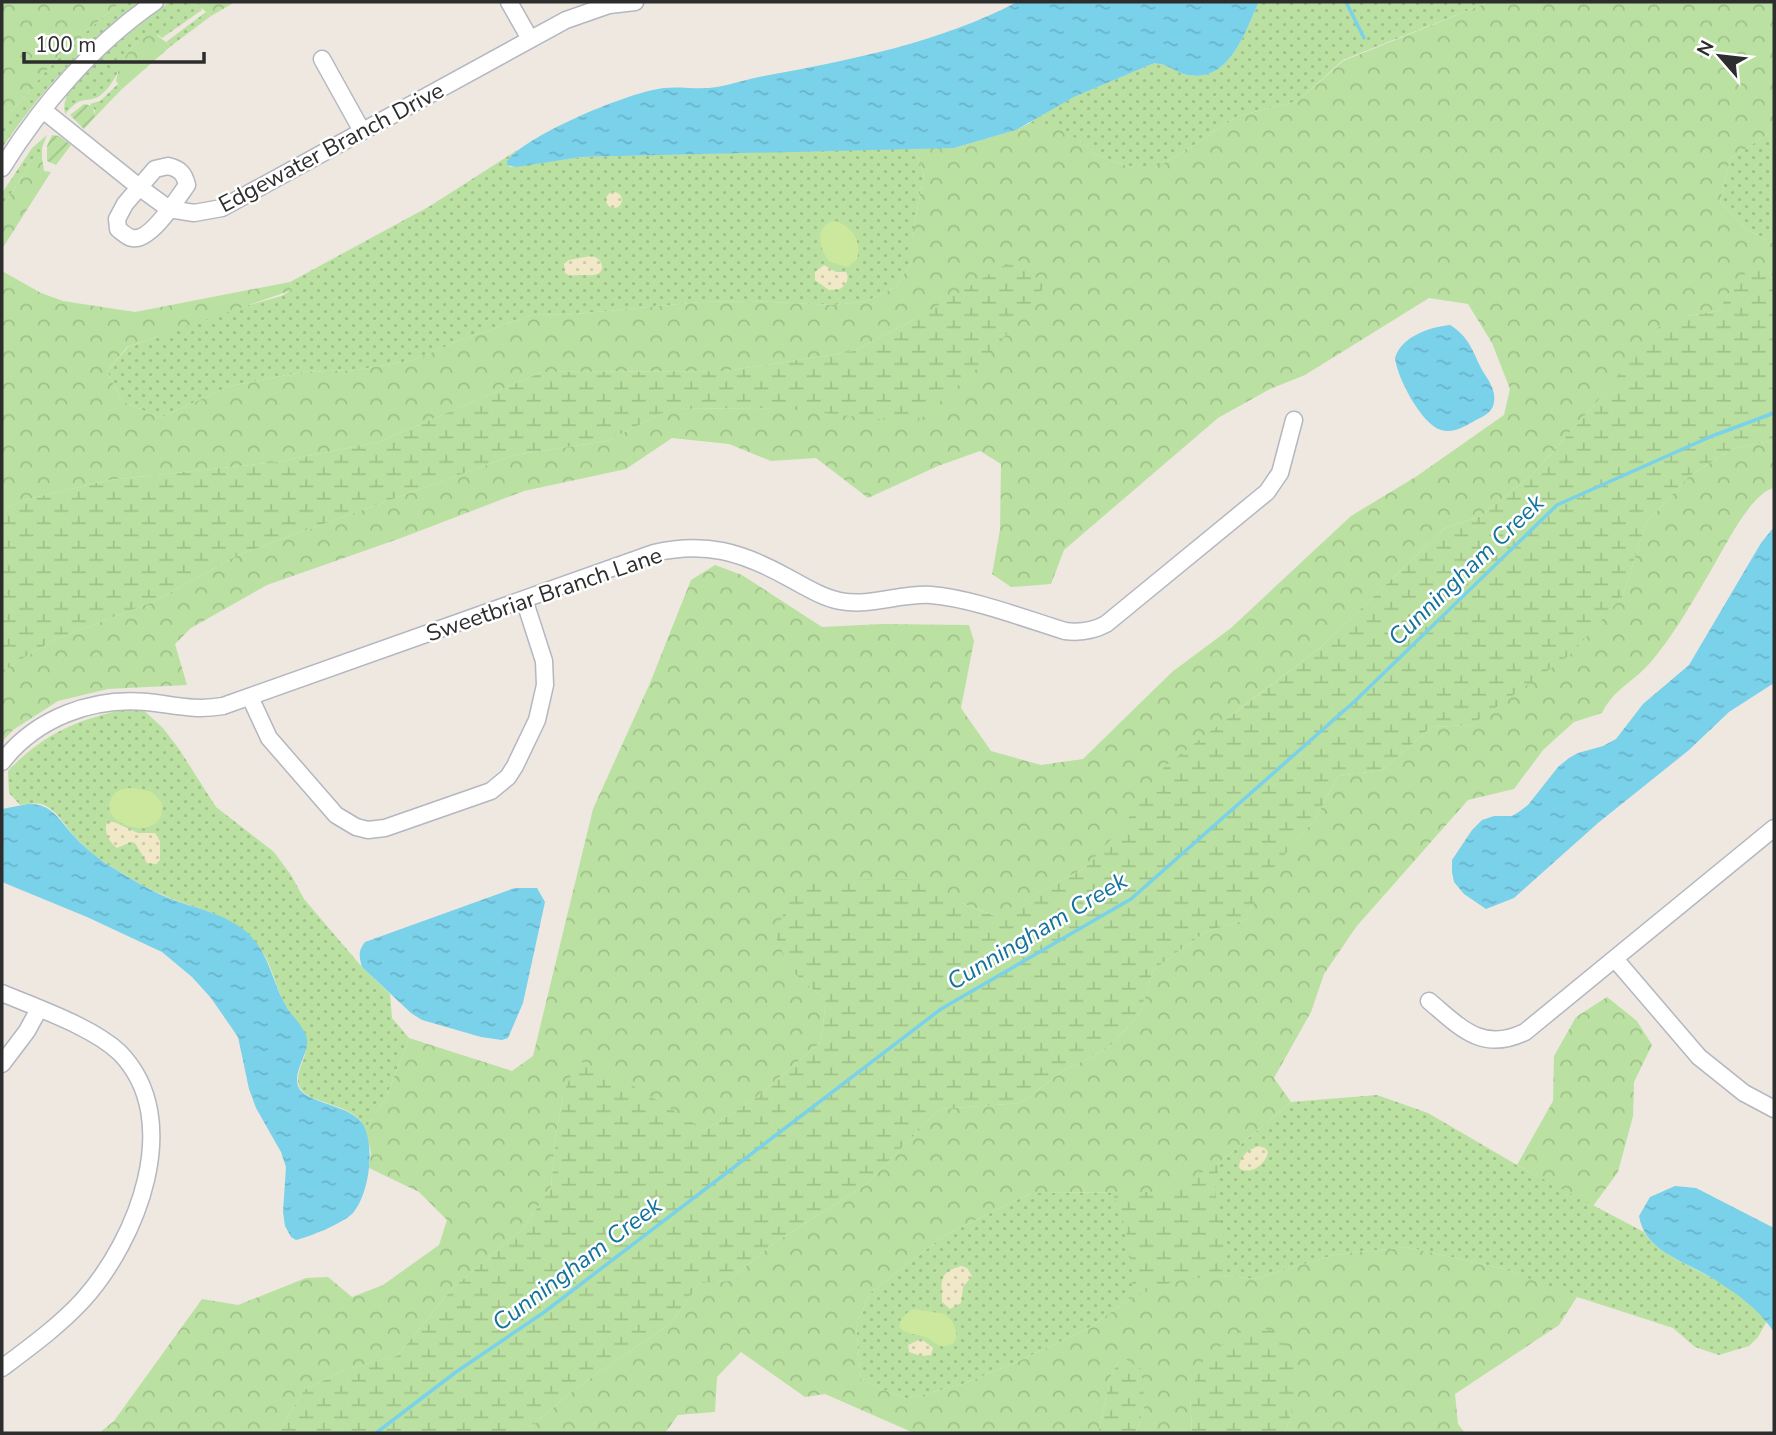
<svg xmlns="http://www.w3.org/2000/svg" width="1776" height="1435" viewBox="0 0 1776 1435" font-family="'Nunito Sans',sans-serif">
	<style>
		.grass { fill: url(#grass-dots) }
		.forest { fill: url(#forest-crowns) }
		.wetland { fill: url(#wetland-marsh) }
		.sand { fill: url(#sand-dots) }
		.garden { fill: url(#garden-furrows) }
		.pitch { fill: #cce89d }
		.water { fill: url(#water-ripples) }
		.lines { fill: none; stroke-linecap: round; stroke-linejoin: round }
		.stream { stroke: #7ad1ea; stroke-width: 3.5 }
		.minor-casing { stroke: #b4b7c0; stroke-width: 19 }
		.minor { stroke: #fff; stroke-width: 16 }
		.labels { text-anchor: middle; stroke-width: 5; stroke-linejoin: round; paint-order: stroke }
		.street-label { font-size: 23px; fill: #2d2d2d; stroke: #fff }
		.water-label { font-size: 24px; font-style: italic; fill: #14739b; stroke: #fff }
	</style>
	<defs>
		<pattern id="grass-dots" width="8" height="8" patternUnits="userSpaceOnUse" patternTransform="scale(1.75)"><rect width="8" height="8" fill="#bae1a1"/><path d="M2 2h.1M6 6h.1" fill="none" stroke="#a0c18b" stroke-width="1.8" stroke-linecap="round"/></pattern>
		<pattern id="forest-crowns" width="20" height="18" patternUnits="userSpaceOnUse" patternTransform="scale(1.75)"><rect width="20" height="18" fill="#bae1a1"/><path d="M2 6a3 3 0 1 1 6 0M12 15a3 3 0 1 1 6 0" fill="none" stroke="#a0c18b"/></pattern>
		<pattern id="wetland-marsh" width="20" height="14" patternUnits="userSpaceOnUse" patternTransform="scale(1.75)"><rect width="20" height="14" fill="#bae1a1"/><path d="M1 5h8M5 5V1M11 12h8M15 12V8" fill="none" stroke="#a0c18b"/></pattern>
		<pattern id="sand-dots" width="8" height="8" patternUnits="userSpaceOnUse" patternTransform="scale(1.75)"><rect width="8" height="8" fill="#f0e8c6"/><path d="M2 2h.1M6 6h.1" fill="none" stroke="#cec7aa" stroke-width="1.8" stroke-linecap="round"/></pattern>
		<pattern id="garden-furrows" width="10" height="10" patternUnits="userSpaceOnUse" patternTransform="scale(1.75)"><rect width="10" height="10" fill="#bae1a1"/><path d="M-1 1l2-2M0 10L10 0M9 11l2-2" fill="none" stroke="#a0c18b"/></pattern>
		<pattern id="water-ripples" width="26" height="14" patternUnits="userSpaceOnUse" patternTransform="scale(1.75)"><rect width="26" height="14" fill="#7ad1ea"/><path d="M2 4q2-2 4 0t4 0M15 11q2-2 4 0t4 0" fill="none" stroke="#6ab4c9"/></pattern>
	</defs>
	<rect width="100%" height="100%" fill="#eee8e1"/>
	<path class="grass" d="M 121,2 L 139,2 C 85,43 40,92 2,148 L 2,123 L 61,53 Z
		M 169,2 L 199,2 L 202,10 L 162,38 L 158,35 C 121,39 125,75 102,94 C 96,100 89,99 81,101 C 74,103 70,109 65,114 C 64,108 64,104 66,98 C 77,73 145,20 169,2 Z
		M 1259,2 L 1489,2 L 1343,60 L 1298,101 L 1238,116 L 1182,153 L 1155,168 L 1133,168 L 1095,155 L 1079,140 L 1030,123 L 1041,114 L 1074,97 L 1152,64 C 1165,61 1175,73 1188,75 C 1230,83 1245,31 1259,2 Z
		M 206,12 L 211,16 L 171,46 L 166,42 Z
		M 118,84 L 122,89 L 95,117 L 95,110 L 90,104 L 100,101 Z
		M 1774,126 L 1774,244 L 1746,229 L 1720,202 L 1730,159 L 1765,136 Z
		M 47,135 L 42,148 L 42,158 L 37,157 L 32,160 L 2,208 L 2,193 L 32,148 Z
		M 914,148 L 924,174 L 912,237 L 912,261 L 896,287 L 867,301 L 835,305 L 750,301 L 700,302 L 565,315 L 536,314 L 461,340 L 414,360 L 356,370 L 302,372 L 230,386 L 160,418 L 122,401 L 107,371 L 128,347 L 228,311 L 281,296 L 292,290 L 290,282 L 430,206 L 519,149 L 507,161 L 510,167 L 581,157 Z
		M 139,706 L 163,728 L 179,749 L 216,807 L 274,852 L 291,875 L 304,899 L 362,967 L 390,994 L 392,1018 L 409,1038 L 386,1098 L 365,1129 C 357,1103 309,1105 300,1088 C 293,1075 306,1060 306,1047 C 307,1031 293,1018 285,1005 C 276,988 273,968 262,951 C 238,913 200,912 163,895 C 146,888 128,877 112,867 C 98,859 86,848 75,837 C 66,827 58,812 46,806 C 38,802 28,804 20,805 L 9,793 L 8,771 C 48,729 83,718 139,706 Z
		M 1377,1095 L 1428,1113 L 1517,1165 L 1644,1232 C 1656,1252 1686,1264 1706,1275 C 1728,1286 1751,1302 1767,1321 L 1758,1337 L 1749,1346 L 1719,1355 L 1695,1347 L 1673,1328 L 1562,1292 L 1505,1269 L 1406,1247 L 1334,1255 L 1254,1279 L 1222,1275 L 1133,1297 L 1087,1329 L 1019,1361 L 963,1384 L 906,1399 L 861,1380 L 856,1326 L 870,1293 L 945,1235 L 1031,1193 L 1154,1192 L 1219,1163 L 1291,1102 Z"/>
	<path class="forest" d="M 2,2 L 121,2 L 61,53 L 2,123 Z
		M 199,2 L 235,2 L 211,16 L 199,6 Z
		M 1489,2 L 1774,2 L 1774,126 L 1765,136 L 1730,159 L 1720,202 L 1746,229 L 1774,244 L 1774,278 L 1769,272 L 1731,290 L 1718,311 L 1688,316 L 1604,394 L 1532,475 L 1481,516 L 1445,528 L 1321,647 L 1229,717 L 1086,867 L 996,916 L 959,902 L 790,970 L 826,1000 L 821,1042 L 753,1100 L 704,1131 L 563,1095 L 555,1141 L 551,1188 L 523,1228 L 452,1289 L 397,1356 L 347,1369 L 304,1390 L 278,1433 L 99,1433 L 114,1421 L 202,1299 L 238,1305 L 306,1278 L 328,1277 L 352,1297 L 383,1285 L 439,1245 L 447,1220 L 419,1192 L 369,1168 L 371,1152 L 365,1129 L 386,1098 L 409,1038 L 512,1071 L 533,1056 L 593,809 L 650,683 L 691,580 L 715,565 L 742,575 L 822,627 L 882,624 L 969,625 L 974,641 L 961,708 L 991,751 L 1041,765 L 1083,759 L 1172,672 L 1231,628 L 1351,516 L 1417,476 L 1504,415 L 1510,389 L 1492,343 L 1468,304 L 1429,298 L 1305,375 L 1270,389 L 1218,418 L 1064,550 L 1051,584 L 1011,587 L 992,574 L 1000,530 L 1001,464 L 980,451 L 938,466 L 868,498 L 816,458 L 771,461 L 729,444 L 672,438 L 626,469 L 524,491 L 401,538 L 267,585 L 191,628 L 175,644 L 187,685 L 108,689 L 58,701 L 13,730 L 2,742 L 2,671 L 54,640 L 155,601 L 238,555 L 514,455 L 607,441 L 671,409 L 776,408 L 917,318 L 854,351 L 726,371 L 542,372 L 379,442 L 277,462 L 109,480 L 28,499 L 2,509 L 2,271 L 41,293 L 63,301 L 135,312 L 290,282 L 292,290 L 127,347 L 107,371 L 122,401 L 160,418 L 230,386 L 302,372 L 356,370 L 414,360 L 461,340 L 536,314 L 565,315 L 700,302 L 750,301 L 835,305 L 867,301 L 896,287 L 912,261 L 912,237 L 924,174 L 914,148 L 954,148 L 1016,130 L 1030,123 L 1056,127 L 1079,140 L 1095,155 L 1133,168 L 1155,168 L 1182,153 L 1238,116 L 1298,101 L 1343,61 Z
		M 154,33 L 171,46 L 122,89 L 116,81 C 120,60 134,40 154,33 Z
		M 37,157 L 42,158 L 44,171 L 51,172 L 2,249 L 2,208 L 32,160 Z
		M 1774,440 L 1774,488 C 1750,493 1723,551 1710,572 C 1691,604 1674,635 1650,663 C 1632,683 1615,688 1602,713 L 1574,722 L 1543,750 L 1514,789 L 1468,800 L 1356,927 L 1324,974 L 1311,1012 L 1274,1078 L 1291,1102 L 1219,1163 L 1186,1181 L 1154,1192 L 1031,1193 L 945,1235 L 870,1293 L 856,1326 L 861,1380 L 906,1399 L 963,1384 L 1019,1361 L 1087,1329 L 1133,1297 L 1174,1281 L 1222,1275 L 1254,1279 L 1334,1255 L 1406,1247 L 1505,1269 L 1577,1297 L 1559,1325 L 1455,1394 L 1458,1424 L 1465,1433 L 1285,1433 L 1291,1414 L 1190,1395 L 1192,1433 L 1136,1433 L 1145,1404 L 1121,1356 L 1110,1378 L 1098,1433 L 914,1433 L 825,1394 L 805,1397 L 741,1352 L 717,1377 L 715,1412 L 678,1415 L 665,1433 L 523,1433 L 579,1386 L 670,1324 L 700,1283 L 728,1281 L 774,1243 L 864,1186 L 940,1109 L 1021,1103 L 1061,1072 L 1107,1049 L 1140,1014 L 1153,970 L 1205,932 L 1247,919 L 1264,878 L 1316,818 L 1338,776 L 1383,770 L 1431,727 L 1471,725 L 1622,597 L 1646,523 L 1688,477 L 1732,449 Z
		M 1607,997 L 1637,1021 L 1652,1045 L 1634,1082 L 1633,1116 L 1618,1172 L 1593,1206 L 1517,1165 L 1553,1101 L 1554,1056 L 1576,1017 Z"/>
	<path class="wetland" d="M 1016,258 L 1045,286 L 983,363 L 916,423 L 776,408 L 671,409 L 607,441 L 514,455 L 238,555 L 155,601 L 54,640 L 2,671 L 2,509 L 28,499 L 109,480 L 277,462 L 379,442 L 542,372 L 726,371 L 854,351 L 917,318 Z
		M 1752,266 L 1769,272 L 1774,278 L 1774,440 L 1732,449 L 1688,477 L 1646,523 L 1622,597 L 1571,654 L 1471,725 L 1431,727 L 1383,770 L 1338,776 L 1316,818 L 1265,878 L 1247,919 L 1205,932 L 1153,970 L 1140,1014 L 1107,1049 L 1061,1072 L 1021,1103 L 940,1109 L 864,1186 L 774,1243 L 728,1281 L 700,1283 L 670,1324 L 579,1386 L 523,1433 L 278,1433 L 304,1390 L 347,1369 L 397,1356 L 452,1289 L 523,1228 L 551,1188 L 555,1141 L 563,1095 L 577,1060 C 624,1077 663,1103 704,1131 L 753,1100 L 821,1042 L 826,1000 L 790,970 L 775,935 L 788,902 L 807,880 L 917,879 L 959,902 L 995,916 L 1086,867 L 1123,826 L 1165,766 L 1321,647 L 1445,528 L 1481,516 L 1532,475 L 1604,394 L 1652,330 L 1688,316 L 1718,311 L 1731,290 Z
		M 1219,1163 L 1215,1191 L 1225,1246 L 1222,1275 L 1174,1281 L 1133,1297 C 1131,1252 1130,1234 1112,1192 L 1154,1192 L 1186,1181 Z
		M 1248,1323 L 1275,1332 L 1298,1362 L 1291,1414 L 1285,1433 L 1192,1433 L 1190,1395 L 1202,1362 Z
		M 1121,1356 L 1141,1369 L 1145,1404 L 1136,1433 L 1098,1433 L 1110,1378 Z"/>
	<path class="sand" d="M606 200a8 8 0 1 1 16 0a8 8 0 1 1-16 0Z
		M 591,256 C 602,257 608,272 594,275 C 586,276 578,274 570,276 L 565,273 L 564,264 L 569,260 Z
		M 824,265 L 836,272 L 846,272 C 850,279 846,284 840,289 L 829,290 L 815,280 L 815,272 Z
		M 108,822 L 114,822 L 138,833 L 155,833 L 160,841 L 160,860 L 156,864 L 147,863 L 135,843 L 131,842 L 117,848 C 110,843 105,834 106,825 Z
		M 1258,1146 L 1265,1148 L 1268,1152 C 1266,1164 1250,1176 1239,1168 C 1239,1157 1248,1150 1258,1146 Z
		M 961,1266 L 967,1268 L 972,1276 L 963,1287 L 961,1303 L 950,1309 L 942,1302 C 942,1282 937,1273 961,1266 Z
		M 919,1340 L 924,1341 L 933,1348 L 931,1355 L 921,1356 L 909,1352 L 908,1345 Z"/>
	<path class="garden" d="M 84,104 L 93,106 L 95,117 L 84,129 L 70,115 Z
		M 52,135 L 59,136 L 71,145 L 56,165 L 47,161 L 47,146 Z"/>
	<path class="pitch" d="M 836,221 C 853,228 862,241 857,259 L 848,267 L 830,262 C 818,250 814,223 836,221 Z
		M 134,788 L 152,792 L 162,803 C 167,845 97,827 111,799 C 116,789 124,788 134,788 Z
		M 914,1309 L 945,1314 C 958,1324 963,1347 943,1346 C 936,1346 933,1341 928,1338 C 919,1334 910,1335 902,1330 L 899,1326 C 902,1317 905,1313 914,1309 Z"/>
	<path class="water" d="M 1017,2 L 1259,2 C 1245,31 1230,83 1188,75 C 1175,73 1165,61 1152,64 L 1074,97 L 1016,130 L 954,148 L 581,157 L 516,167 L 507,165 L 507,161 C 528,134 629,92 664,88 C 681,86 699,90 717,87 C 733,84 748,79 764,76 C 850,60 939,43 1017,2 Z
		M 1450,325 C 1468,336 1472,349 1481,368 C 1487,379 1496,388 1494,402 C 1493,412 1484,416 1476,420 C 1465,426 1454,434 1441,430 C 1421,424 1397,377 1395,358 C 1401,337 1429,327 1450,325 Z
		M 1774,527 L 1774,683 L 1729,712 L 1689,750 L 1598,823 L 1514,898 L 1486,909 L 1464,894 L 1454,882 L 1452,872 L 1452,860 L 1472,830 L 1482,820 L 1494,816 L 1512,816 L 1520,811 L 1528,805 L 1558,767 L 1569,758 L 1578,753 L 1603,746 L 1616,739 L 1643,704 L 1689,665 L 1761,543 Z
		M 28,804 C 51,803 59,819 73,835 C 83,846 94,855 105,863 C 123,874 147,889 166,897 C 197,910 237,914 258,945 C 271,964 275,988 287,1008 C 293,1017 305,1028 307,1039 C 309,1054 293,1070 298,1086 C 304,1104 353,1104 364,1126 C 375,1149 369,1194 353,1213 C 342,1224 311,1236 296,1240 L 291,1237 L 285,1226 L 283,1212 L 286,1167 L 281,1152 L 256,1108 L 249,1089 L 238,1037 L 211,998 L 192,977 L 162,952 L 87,917 L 2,882 L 2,809 Z
		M 515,888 L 537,888 L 545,902 L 523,1003 L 508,1038 L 502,1040 L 481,1037 L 422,1020 L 411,1013 L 362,967 C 359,956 358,951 365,942 Z
		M 1675,1186 L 1696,1188 L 1774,1228 L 1774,1332 C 1758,1308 1736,1293 1712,1278 C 1685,1261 1645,1252 1639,1216 L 1650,1197 Z"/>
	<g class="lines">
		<path class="stream" d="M 1346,2 L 1364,38
			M 376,1433 L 456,1372 L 543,1313 L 941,1009 L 1131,899 L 1355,701 L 1557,505 L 1712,436 L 1774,413"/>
		<g class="minor-casing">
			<path id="minor" d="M 509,2 L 530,39
				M 322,59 L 362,131
				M 43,110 L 139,187 L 169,209 L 194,213 L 222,208 L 566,20 L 609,5 L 635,2
				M 168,166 C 180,169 184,173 187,185 C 177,199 150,242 132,238 C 127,237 122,232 118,229 L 117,219 L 125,204 L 155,169 Z
				M 2,168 C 41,105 94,44 155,2
				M 250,697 L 269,738 L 336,815 L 356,827 L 368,830 L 385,828 L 491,791 L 508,777 L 515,766 L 537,720 L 545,685 L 544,661 L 524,599
				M 2,762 C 36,718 92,697 147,702 C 175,705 194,711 223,706 L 654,553 C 705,541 742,552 787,577 C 804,586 821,597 840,601 C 871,607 900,593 931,595 C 971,598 1026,619 1065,631 C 1081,633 1093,631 1106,624 L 1267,492 L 1280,473 L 1294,420
				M 1615,959 L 1699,1057 L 1744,1093 L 1774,1109
				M 2,993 C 37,1008 93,1027 120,1053 C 185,1120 137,1240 83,1300 C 59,1326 30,1347 2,1368
				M 1429,1001 C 1460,1027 1482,1053 1525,1032 L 1774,828
				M 2,1064 L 27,1031 L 39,1009"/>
		</g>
		<use href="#minor" class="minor"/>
	</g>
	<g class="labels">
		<g class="street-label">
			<text transform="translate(331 147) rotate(-28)" y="8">Edgewater Branch Drive</text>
			<text transform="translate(544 594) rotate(-19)" y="8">Sweetbriar Branch Lane</text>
		</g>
		<g class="water-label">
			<text transform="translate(1466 570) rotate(-44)" y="8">Cunningham Creek</text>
			<text transform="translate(1037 931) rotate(-31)" y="8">Cunningham Creek</text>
			<text transform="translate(577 1264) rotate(-37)" y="8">Cunningham Creek</text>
		</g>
	</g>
	<rect width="1776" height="1435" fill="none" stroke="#2d2d2d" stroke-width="7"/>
	<g transform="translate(1720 56) rotate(298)" stroke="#ffffff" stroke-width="5" paint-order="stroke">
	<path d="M0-5L12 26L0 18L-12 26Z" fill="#2d2d2d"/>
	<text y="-10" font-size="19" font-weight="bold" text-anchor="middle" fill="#2d2d2d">N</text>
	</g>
	<path d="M24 52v10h180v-10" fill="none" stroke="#2d2d2d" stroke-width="3.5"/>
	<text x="35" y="52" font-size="21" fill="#2d2d2d" stroke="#ffffff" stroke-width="5" paint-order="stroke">100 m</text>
</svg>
